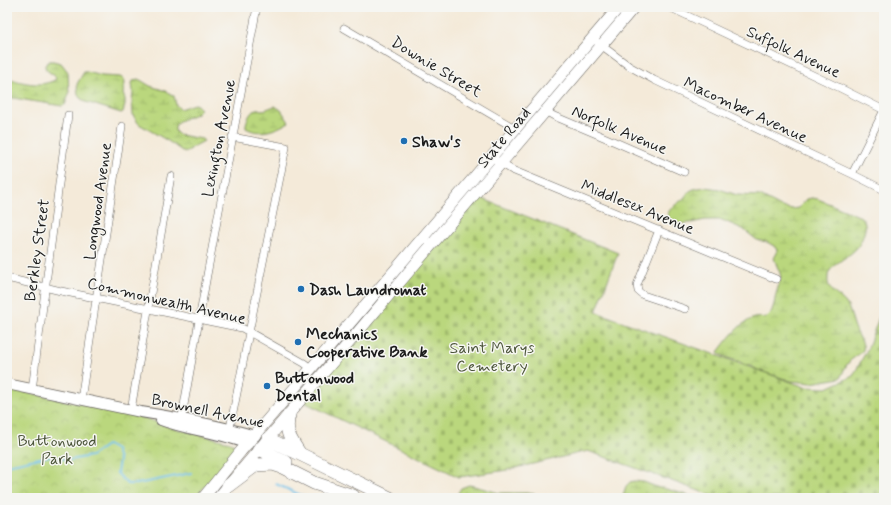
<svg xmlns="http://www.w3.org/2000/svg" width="891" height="505" viewBox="0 0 891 505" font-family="Mynerve,sans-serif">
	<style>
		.wetland { fill: url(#wetland-marsh); stroke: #6b7a4c }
		.cemetery { fill: url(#cemetery-stones); stroke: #6b7a4c }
		.park { fill: url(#park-crowns); stroke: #6b7a4c }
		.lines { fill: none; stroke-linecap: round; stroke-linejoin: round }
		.stream { stroke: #6dc0e9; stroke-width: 2 }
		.minor-casing { stroke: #68645e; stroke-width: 8 }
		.secondary-casing { stroke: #68645e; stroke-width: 12 }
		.primary-casing { stroke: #68645e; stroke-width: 12 }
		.motorway-casing { stroke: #68645e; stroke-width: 14 }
		.minor { stroke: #fff; stroke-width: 7 }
		.secondary { stroke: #fff; stroke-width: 10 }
		.primary { stroke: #fff; stroke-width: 11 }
		.motorway { stroke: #fff; stroke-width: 13 }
		.poi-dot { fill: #1f6fb2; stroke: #f6f6f2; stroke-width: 1.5 }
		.labels { text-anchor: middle; stroke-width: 3; stroke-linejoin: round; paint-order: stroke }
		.street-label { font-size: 16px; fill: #1c1c1c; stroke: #f6f6f2 }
		.poi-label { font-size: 16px; font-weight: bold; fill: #1c1c1c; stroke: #f6f6f2; text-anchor: start }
		.park-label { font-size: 16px; fill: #4b5439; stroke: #f6f6f2 }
	</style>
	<defs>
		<pattern id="wetland-marsh" width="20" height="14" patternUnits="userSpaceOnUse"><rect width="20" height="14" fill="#bad77d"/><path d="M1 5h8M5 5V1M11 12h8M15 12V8" fill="none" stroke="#9fb86b"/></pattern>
		<pattern id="cemetery-stones" width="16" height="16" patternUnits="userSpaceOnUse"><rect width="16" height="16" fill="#bad77d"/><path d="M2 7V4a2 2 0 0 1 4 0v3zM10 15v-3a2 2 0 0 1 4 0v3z" fill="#9fb86b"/></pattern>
		<pattern id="park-crowns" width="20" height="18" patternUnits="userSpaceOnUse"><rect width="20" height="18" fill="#bad77d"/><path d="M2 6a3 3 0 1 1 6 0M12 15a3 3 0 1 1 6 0" fill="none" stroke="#9fb86b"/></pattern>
	</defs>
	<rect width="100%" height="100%" fill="#f6f6f2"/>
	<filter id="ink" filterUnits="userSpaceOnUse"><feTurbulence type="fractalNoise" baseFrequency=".025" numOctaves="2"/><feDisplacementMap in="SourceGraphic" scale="8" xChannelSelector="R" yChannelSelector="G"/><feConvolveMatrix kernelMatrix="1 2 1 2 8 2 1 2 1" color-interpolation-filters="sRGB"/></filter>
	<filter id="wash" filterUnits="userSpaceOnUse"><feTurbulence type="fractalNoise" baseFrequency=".012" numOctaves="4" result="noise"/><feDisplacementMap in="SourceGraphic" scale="16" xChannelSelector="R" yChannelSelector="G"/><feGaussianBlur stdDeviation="0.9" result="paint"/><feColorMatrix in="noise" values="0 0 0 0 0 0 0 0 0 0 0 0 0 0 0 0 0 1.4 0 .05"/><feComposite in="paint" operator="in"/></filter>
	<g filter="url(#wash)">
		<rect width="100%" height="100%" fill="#f4ead9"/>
		<path class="wetland" d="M 49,61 L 53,61 L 61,63 L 68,72 L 69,94 L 65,105 L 62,106 L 7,97 L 7,79 C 24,82 38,88 55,80 L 56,78 C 53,72 45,73 45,65 Z
			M 84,72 L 87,72 L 102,76 L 120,77 L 124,79 L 125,83 L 123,94 L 125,99 L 125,105 L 123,112 L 121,113 L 86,102 L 80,98 L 78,95 L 77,84 Z
			M 138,79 L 142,81 L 150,86 L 166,91 L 174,96 L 176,105 L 180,109 L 194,104 L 197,105 L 201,109 L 196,114 L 179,121 L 175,126 L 175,131 L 179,135 L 202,139 L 204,141 L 202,142 L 193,147 L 185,153 L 168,141 L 139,124 L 136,120 L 133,115 L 132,101 L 133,92 L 132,83 L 134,80 Z
			M 275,106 L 281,110 L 289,122 C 276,130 260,136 246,128 C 245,122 250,112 256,109 C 259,108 259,110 262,110 C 266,110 271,107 275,106 Z
			M 705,187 L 719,189 L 737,195 L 760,196 L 781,207 L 792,209 L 798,208 L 807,199 L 812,198 L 818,199 L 861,217 C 866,222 866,227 864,233 C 862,240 860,244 856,249 C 849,257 829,265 828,276 C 826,292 837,293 845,302 C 851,310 852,321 856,330 C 858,336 865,344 863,350 C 861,354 852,358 849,362 C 845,366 843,373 840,378 L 811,383 L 791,381 L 758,370 L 751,366 L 745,365 L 740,362 L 728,358 L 719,354 L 718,352 C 727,340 739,323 754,318 C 758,317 763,318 767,317 L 771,313 L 774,304 L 776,294 L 781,278 L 780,273 L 777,266 L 774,258 L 777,253 L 777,250 L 774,246 L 767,242 L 757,240 L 743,229 L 722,220 L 705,220 L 691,223 L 674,224 C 659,212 676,206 684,198 C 686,196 687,193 690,191 C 694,188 700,188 705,187 Z
			M 634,481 L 644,482 L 659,488 L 663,488 L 697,498 L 622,498 L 626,486 L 630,482 Z
			M 469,485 L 474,486 L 499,493 L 528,493 L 534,494 L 543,498 L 462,498 L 460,497 L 458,493 L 461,488 Z"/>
		<path class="cemetery" d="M 478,197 L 618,253 L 596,312 L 805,387 L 827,388 L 853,376 L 867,350 L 884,304 L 884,498 L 719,498 L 588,451 L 507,470 L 459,477 L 304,402 Z"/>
		<path class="park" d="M 7,388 L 145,418 L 169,427 L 230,442 L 234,444 L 236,450 L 195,498 L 7,498 Z"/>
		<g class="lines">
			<path class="stream" d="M 7,465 L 49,456 L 70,460 L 91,456 L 107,445 L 116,450 L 119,460 L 117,473 L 127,484 L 137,484 L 191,473
				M 276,484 L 307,498"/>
		</g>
	</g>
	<g filter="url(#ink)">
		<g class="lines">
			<g class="minor-casing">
				<path id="minor" d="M 669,7 L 836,86 L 884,110
					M 344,28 L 516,129
					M 593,39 L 629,66 L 654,80 L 852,174 L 884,190
					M 545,111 L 554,116 L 606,138 L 684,172
					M 491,157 L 512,170 L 776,279
					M 852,174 L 884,110
					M 659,230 L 637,285 L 638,291 L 643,295 L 685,309
					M 7,278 L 61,291 L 242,328 L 304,363 L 312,369
					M 32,390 L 68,115
					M 81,400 L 122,126
					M 131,410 L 171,176
					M 181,422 L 207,275 L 257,7
					M 229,433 L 286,147 L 232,137"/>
			</g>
			<g class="secondary-casing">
				<path id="secondary" d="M 7,384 L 141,412 C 179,418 218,425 255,436
					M 161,420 C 190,431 220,432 248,444"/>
			</g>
			<g class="primary-casing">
				<path id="primary" d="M 203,498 L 241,451 L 619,7
					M 218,498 L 411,269 L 634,7"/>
			</g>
			<g class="motorway-casing">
				<path id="motorway" d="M 289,415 C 284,432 291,440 300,454
					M 268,439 L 300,454 L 390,498
					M 259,449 L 286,462
					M 228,486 L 256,465 L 273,464 L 282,467 L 314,483 L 353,496"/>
			</g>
			<use href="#minor" class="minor"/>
			<use href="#secondary" class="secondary"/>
			<use href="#primary" class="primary"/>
			<use href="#motorway" class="motorway"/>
		</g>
	</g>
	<g class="poi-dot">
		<circle cx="404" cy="141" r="4"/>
		<circle cx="301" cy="289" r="4"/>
		<circle cx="298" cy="342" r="4"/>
		<circle cx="267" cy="386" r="4"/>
	</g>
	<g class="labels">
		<g class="street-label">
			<text transform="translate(794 51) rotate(25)" y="6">Suffolk Avenue</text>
			<text transform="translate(437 66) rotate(31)" y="6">Downie Street</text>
			<text transform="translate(746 109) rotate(25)" y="6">Macomber Avenue</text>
			<text transform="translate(620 129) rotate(23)" y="6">Norfolk Avenue</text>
			<text transform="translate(503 137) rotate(-50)" y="6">State Road</text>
			<text transform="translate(218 138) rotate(-79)" y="6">Lexington Avenue</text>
			<text transform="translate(97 201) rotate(-82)" y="6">Longwood Avenue</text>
			<text transform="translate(638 206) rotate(22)" y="6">Middlesex Avenue</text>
			<text transform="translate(36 250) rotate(-82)" y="6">Berkley Street</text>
			<text transform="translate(167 300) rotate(13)" y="6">Commonwealth Avenue</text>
			<text transform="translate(208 410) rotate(12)" y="6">Brownell Avenue</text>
		</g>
		<g class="poi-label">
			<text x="412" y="147">Shaw's</text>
			<text x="309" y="295">Dash Laundromat</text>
			<text x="306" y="339">Mechanics<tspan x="306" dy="18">Cooperative Bank</tspan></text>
			<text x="275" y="383">Buttonwood<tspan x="275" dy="18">Dental</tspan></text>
		</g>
		<g class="park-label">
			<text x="492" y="353">Saint Marys<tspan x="492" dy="18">Cemetery</tspan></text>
			<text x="57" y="446">Buttonwood<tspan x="57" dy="18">Park</tspan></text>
		</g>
	</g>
	<rect width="891" height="505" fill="none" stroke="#f6f6f2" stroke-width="24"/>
</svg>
